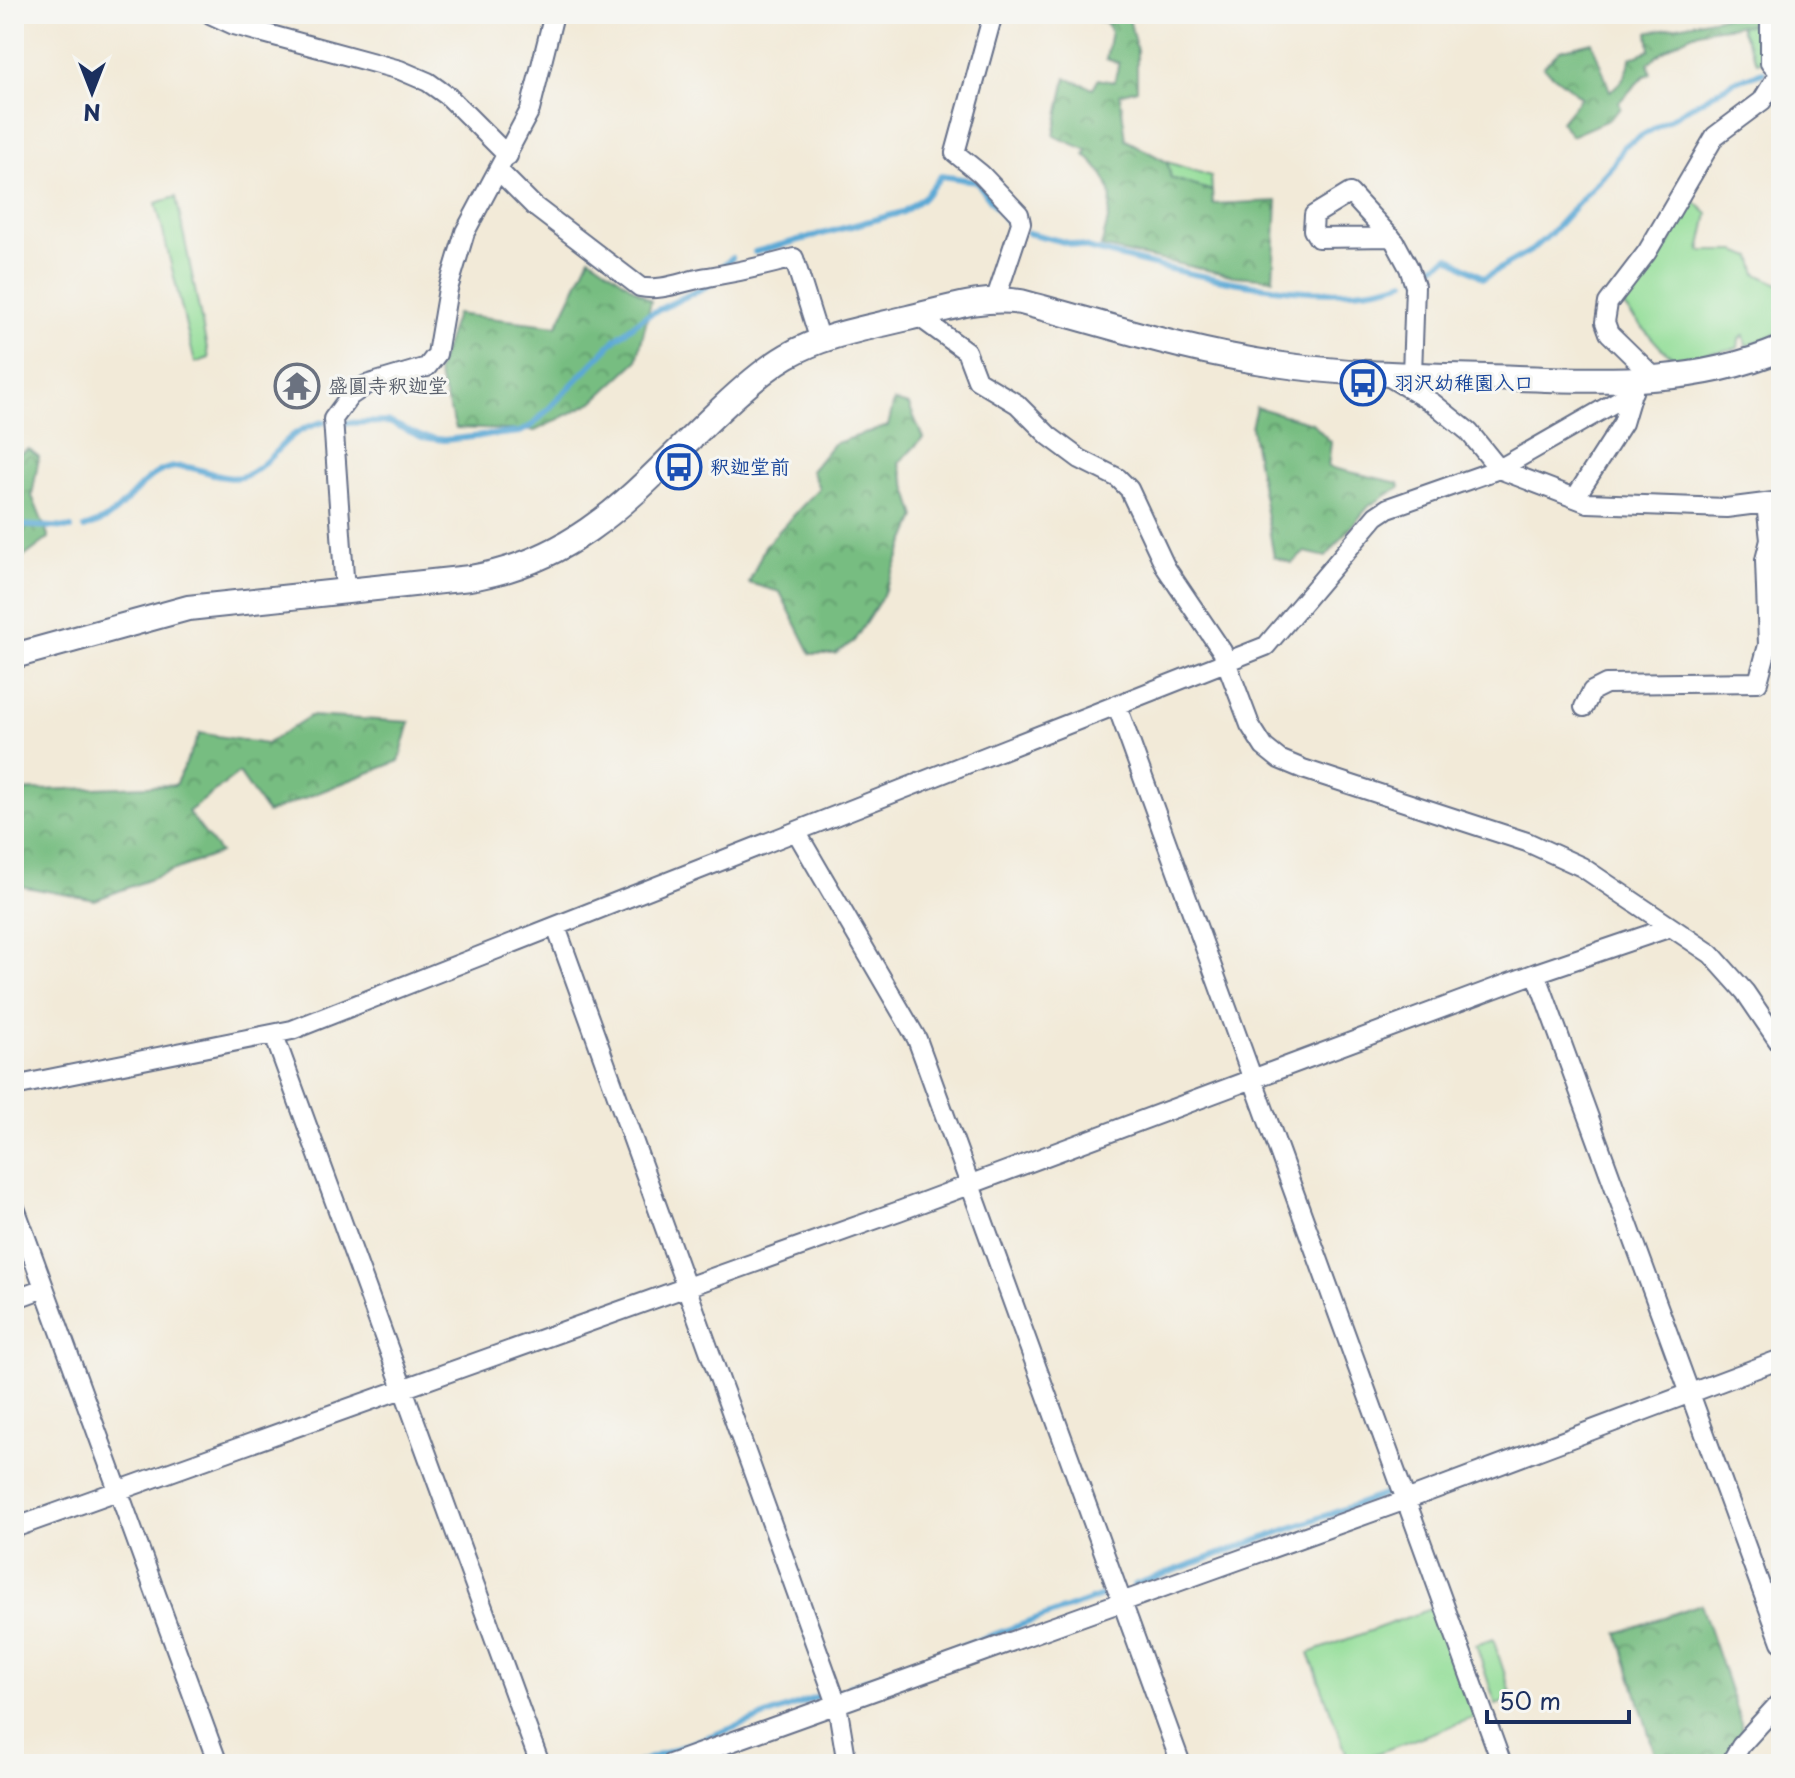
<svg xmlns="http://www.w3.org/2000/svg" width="1795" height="1778" viewBox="0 0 1795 1778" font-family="'Playpen Sans','Klee One',sans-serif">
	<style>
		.grass { fill: #94de99; stroke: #58867c; stroke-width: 2 }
		.forest { fill: url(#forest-crowns); stroke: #497670; stroke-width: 2 }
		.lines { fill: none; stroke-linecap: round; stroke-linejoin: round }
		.stream { stroke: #5ba9d5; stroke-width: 6 }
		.minor-casing { stroke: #667089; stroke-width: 22 }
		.tertiary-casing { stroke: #667089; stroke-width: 28 }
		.minor { stroke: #fff; stroke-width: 18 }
		.tertiary { stroke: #fff; stroke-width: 24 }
		.labels { text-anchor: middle; stroke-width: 6; stroke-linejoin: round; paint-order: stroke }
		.transit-label { font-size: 20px; font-weight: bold; fill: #164399; stroke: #f6f6f2; text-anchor: start }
		.worship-label { font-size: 20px; font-weight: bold; fill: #5b616d; stroke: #f6f6f2; text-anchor: start }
	</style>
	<defs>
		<pattern id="forest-crowns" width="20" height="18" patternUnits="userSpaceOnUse" patternTransform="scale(2)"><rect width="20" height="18" fill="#77bd81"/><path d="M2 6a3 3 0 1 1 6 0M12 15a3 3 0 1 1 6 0" fill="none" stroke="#619a6d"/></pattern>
	</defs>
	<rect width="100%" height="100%" fill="#f6f6f2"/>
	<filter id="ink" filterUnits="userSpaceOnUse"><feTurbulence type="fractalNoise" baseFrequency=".0125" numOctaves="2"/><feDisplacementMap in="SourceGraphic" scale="16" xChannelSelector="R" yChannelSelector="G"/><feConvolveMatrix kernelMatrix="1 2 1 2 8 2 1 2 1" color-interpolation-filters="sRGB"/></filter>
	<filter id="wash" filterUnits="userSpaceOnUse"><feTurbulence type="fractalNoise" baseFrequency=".006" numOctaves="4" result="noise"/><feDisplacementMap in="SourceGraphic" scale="32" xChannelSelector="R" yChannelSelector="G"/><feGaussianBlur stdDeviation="1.8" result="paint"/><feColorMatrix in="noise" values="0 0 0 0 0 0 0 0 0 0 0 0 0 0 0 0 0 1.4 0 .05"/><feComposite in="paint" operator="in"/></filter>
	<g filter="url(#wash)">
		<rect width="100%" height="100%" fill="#f2ead8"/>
		<path class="grass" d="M 1759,24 L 1761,61 L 1757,62 L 1739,25 Z
			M 1167,162 L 1211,176 L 1212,191 L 1171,178 Z
			M 176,197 L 209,358 L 195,363 L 156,203 Z
			M 1694,201 L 1708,214 L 1700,251 L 1736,251 L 1752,257 L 1757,274 L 1781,285 L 1781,332 L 1746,346 L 1744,335 L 1739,339 L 1738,348 L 1676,359 L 1661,348 L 1623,306 L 1625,298 L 1662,256 Z
			M 1441,1605 L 1479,1716 L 1350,1763 L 1309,1653 Z
			M 1493,1639 L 1513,1699 L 1496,1705 L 1476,1645 Z"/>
		<path class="forest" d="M 1070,14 L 1128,14 L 1137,51 L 1137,89 L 1120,94 L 1126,140 L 1167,162 L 1171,178 L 1212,191 L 1213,204 L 1277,201 L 1273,279 L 1234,276 L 1101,247 C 1112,204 1121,187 1085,155 L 1087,150 L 1054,136 L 1066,78 L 1093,88 L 1098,79 L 1114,82 L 1119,63 L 1106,59 L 1111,31 L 1105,22 Z
			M 1737,14 L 1758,14 L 1759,24 C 1705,29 1692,27 1648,63 L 1651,74 L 1644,76 L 1619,102 L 1621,108 L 1608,120 L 1571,136 L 1561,121 L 1581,97 L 1543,67 L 1560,50 L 1592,42 L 1610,91 C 1622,82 1629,73 1630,58 L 1650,50 L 1648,32 Z
			M 590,257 L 651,301 L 637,361 L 593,402 L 535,431 L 456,428 L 437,372 L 456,314 L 557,326 Z
			M 894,401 L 909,405 L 923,438 L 899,463 L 916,517 L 882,597 L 854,641 L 835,654 L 811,654 L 780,592 L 749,583 L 765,546 L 819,488 L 811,471 L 833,444 L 888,426 Z
			M 1256,407 L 1312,423 L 1331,442 L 1328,467 L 1399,483 L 1400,487 L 1369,506 L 1326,557 L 1305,552 L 1292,563 L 1274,557 L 1251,427 Z
			M 29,449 L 39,457 L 32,496 L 49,538 L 25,556 L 14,557 L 14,456 Z
			M 310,716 L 410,722 L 399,761 L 267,813 L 239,773 L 188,812 L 220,853 L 95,900 L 14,885 L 14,791 L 175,785 L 200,733 L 266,744 Z
			M 1701,1604 L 1744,1732 L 1724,1764 L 1638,1764 L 1656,1757 L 1618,1633 Z"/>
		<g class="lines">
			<path class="stream" d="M 1028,233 C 1130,257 1305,316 1405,281
				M 755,252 L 903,212 L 924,197 L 941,176 L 976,181 L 1013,229
				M 721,268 L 732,258
				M 1418,276 L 1449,257 L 1484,278 L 1532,250 L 1550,234 L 1613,165 L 1624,146 L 1735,81 L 1763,72
				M 337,423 L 389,422 L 422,437 L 444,440 L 520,432 L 533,425 L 617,338 L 644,317 L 711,284
				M 14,525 L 71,528
				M 84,528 C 92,525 101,522 107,518 C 129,504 143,474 170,468 C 201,460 225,491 254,471 C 282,452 284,431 324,422
				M 1134,1585 L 1391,1492
				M 850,1686 L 1102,1596
				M 634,1764 L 818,1697"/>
		</g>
	</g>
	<g filter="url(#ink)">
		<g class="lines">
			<g class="minor-casing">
				<path id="minor" d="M 210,14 L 234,25 L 400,70 L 428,82 L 449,97 L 508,156
					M 993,14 L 955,153 L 981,174 L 1019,214 L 1021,223 L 996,298
					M 500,172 L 534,206 L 640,287 C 663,292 685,280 708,277 C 737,272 765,266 794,258 L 820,341
					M 1391,237 L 1318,238 L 1313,230 L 1314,215 L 1350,193 L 1395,242 L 1409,268 L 1415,286 L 1412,374
					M 918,316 L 966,351 L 977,380 L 1017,404 L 1049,436 L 1080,459 L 1118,478 L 1129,489 L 1166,568 L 1222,651 L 1250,725 L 1264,747 L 1279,759 L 1303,769 L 1527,842 L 1582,867 L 1711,954 L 1745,992 L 1781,1045
					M 1386,375 L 1433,403 L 1469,432 L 1499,469 L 1588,503 L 1726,508 L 1781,501
					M 1656,379 L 1609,333 L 1605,322 L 1608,303 L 1647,252 L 1715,136 L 1762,101 L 1779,73 L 1770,63 L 1770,14
					M 1575,498 L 1623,423 L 1634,386
					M 345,591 L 333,419 L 350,396 L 366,385 L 427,367 L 437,354 L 448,289 L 465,232 L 530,110 L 554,14
					M 1117,706 L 1502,1764
					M 1584,707 L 1592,691 L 1606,684 L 1758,682 L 1768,645 L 1765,560 L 1770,540 L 1766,503
					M 797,833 L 917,1039 L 1181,1764
					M 556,927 L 837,1704 L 847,1764
					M 1536,973 L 1781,1642
					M 274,1035 L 540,1764
					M 14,1086 L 292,1030 L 1266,646 L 1376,516 L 1388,508 L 1499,469 L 1633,392
					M 14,1205 L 218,1764
					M 14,1299 L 44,1288
					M 14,1528 L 899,1211 L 1536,973 L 1671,927
					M 670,1764 L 1406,1500 L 1781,1359
					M 1730,1764 L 1741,1745 L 1781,1701"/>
			</g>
			<g class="tertiary-casing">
				<path id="tertiary" d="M 14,656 L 188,608 L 470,578 C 586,559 641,484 721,409 C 741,390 763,370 787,356 C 823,335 867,328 908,318 C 947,309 981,296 1021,302 C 1104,324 1189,352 1275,364 C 1355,376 1437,375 1518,378 C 1608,381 1696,385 1781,349"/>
			</g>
			<use href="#minor" class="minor"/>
			<use href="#tertiary" class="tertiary"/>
		</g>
	</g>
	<defs>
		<g id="bus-ring" transform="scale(2.3)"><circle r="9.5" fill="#f6f6f2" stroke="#1a4fb4" stroke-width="1.5"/><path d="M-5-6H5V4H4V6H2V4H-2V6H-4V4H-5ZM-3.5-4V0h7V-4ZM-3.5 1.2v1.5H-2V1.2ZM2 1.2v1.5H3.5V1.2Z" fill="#1a4fb4"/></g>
		<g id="temple-ring" transform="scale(2.3)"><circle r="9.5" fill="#f6f6f2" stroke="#6b7280" stroke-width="1.5"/><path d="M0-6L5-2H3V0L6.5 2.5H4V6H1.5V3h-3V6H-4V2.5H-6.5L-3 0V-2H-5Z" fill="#6b7280"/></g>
	</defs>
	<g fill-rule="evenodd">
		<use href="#bus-ring" x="1363" y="383"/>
		<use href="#temple-ring" x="297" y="386"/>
		<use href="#bus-ring" x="679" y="467"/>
	</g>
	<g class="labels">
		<g class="transit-label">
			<text x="1394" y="390">羽沢幼稚園入口</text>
			<text x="710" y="474">釈迦堂前</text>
		</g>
		<g class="worship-label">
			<text x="328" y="393">盛圓寺釈迦堂</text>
		</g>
	</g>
	<rect width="1795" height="1778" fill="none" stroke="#f6f6f2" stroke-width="48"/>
	<g transform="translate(92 92) rotate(180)" stroke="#f6f6f2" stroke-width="6" paint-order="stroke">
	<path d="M0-6L14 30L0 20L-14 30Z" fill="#1b2f5e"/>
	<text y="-12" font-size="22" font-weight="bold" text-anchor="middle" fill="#1b2f5e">N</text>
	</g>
	<path d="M1487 1710v12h142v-12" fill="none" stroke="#1b2f5e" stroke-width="4"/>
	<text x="1499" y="1710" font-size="24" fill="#1b2f5e" stroke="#f6f6f2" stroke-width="6" paint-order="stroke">50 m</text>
</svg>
